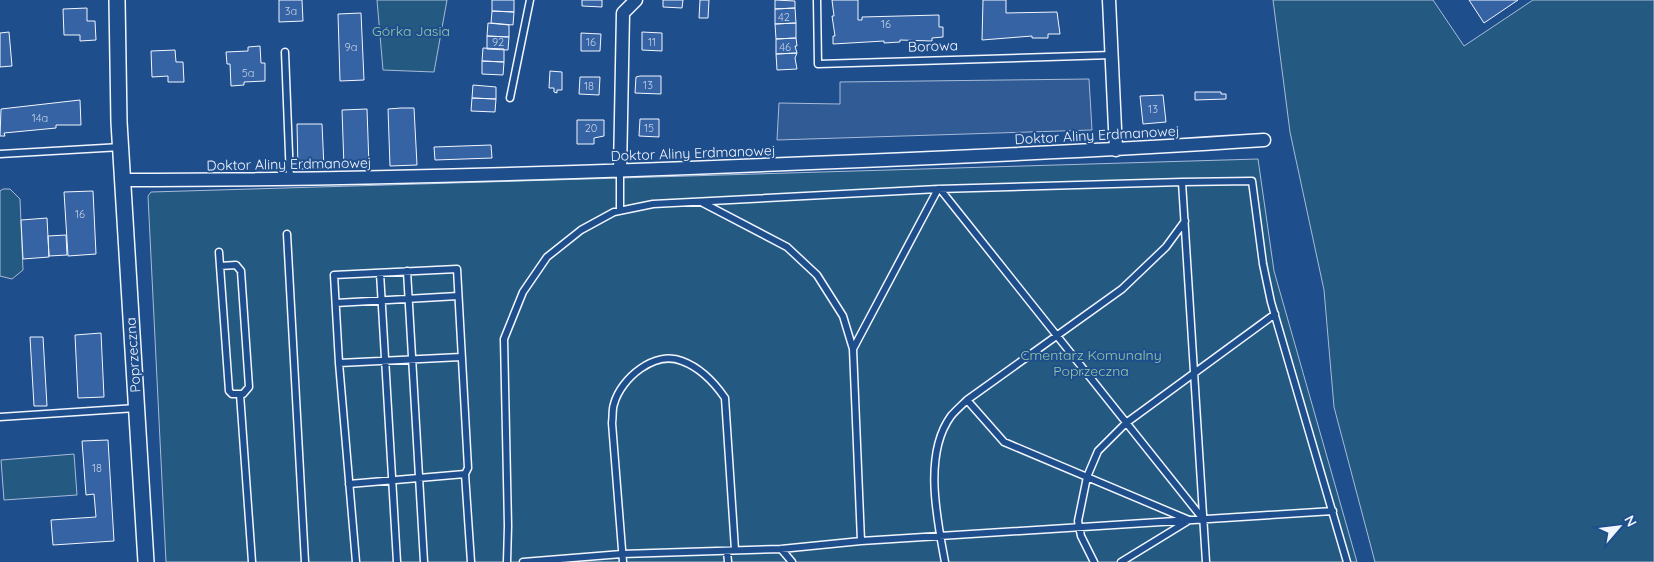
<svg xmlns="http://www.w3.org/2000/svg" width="1654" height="562" viewBox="0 0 1654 562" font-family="Quicksand,sans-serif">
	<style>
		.green { fill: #245a82; stroke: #a8bbd7 }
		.parking { fill: #305b95; stroke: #a8bbd7 }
		.building { fill: #3563a3; stroke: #f2f6ff }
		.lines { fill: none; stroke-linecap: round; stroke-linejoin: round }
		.service-casing { stroke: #f2f6ff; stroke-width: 9 }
		.minor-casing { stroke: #f2f6ff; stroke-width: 15 }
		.tertiary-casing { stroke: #f2f6ff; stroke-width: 18 }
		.service { stroke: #1f4e8c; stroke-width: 6 }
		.minor { stroke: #1f4e8c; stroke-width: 12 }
		.tertiary { stroke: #1f4e8c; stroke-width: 15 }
		.labels { text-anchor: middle; stroke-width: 4; stroke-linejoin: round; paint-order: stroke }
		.number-label { font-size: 11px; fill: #c3d1e8 }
		.park-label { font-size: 14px; fill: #97c8a6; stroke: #1f4e8c }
		.street-label { font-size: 14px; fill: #f2f6ff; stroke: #1f4e8c }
	</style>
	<rect width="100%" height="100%" fill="#1f4e8c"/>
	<path class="green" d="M 377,0 L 447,0 L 434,72 L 383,70 Z
		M 1273,0 L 1433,0 L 1464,46 L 1533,0 L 1654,0 L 1654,562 L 1375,562 L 1334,407 L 1324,290 L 1290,132 Z
		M 1258,159 L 1274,271 L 1357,562 L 166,562 L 148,196 L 151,192 Z
		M 3,189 L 10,189 L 20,199 L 23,270 L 12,279 L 0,276 L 0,191 Z
		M 74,454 L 77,495 L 4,500 L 1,460 Z"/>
	<path class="parking" d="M 1089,79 L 1092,130 L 777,140 L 779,103 L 840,104 L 840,82 Z"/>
	<path class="building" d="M 279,0 L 302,0 L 303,21 L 279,22 Z
		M 492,0 L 514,0 L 514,12 L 492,11 Z
		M 582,0 L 602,0 L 602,7 L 582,6 Z
		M 663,0 L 683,0 L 682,8 L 663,7 Z
		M 700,0 L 709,0 L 708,18 L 699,18 Z
		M 775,0 L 795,1 L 795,8 L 775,9 Z
		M 832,0 L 858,0 L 858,20 L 862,20 L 862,17 L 939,15 L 939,27 L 943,27 L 943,37 L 932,38 L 932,41 L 900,40 L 900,42 L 884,43 L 884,41 L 833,44 L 833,36 L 835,36 L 832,16 L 834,16 Z
		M 983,0 L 1006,0 L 1006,13 L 1057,12 L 1060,34 L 1048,34 L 1048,38 L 1032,38 L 1032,36 L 982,40 Z
		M 1469,0 L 1518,0 L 1484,23 Z
		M 87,8 L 87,21 L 95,21 L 96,40 L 80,41 L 80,35 L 64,35 L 63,9 Z
		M 795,8 L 796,23 L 775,24 L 775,9 Z
		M 492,11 L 514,12 L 513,25 L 491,23 Z
		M 361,13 L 364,80 L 340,81 L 338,14 Z
		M 488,23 L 509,25 L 509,37 L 487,36 Z
		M 796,23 L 796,38 L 776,39 L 775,24 Z
		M 9,32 L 12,66 L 0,67 L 0,33 Z
		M 642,32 L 662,33 L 662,51 L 642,50 Z
		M 581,33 L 601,34 L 600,51 L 581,51 Z
		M 487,36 L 509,37 L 508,50 L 487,49 Z
		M 796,38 L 797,46 L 795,46 L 797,53 L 776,54 L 776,39 Z
		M 260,46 L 261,63 L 265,63 L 265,81 L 244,82 L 244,85 L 231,86 L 230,64 L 227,64 L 226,52 L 248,51 L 248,47 Z
		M 483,48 L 504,49 L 504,62 L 482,61 Z
		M 175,50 L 176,62 L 183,62 L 184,82 L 168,82 L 168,76 L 152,77 L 151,51 Z
		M 797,53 L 795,58 L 797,69 L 777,70 L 776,54 Z
		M 482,61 L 504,62 L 503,75 L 482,74 Z
		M 550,71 L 562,72 L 562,90 L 557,90 L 557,93 L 554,92 L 554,88 L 549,88 Z
		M 640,76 L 661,76 L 661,94 L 635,93 L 636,77 Z
		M 580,77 L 600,77 L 599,95 L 579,94 Z
		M 473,85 L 496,87 L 496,99 L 472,98 Z
		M 1195,92 L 1221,92 L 1221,94 L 1226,94 L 1226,99 L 1195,100 Z
		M 1163,95 L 1166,122 L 1143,124 L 1140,96 Z
		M 472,98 L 496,99 L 495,112 L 471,111 Z
		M 80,100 L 81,125 L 56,125 L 56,128 L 4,133 L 5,136 L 0,136 L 1,109 Z
		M 401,108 L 414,108 L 417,165 L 390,166 L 388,109 Z
		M 367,109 L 369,166 L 344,167 L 342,110 Z
		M 640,119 L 659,119 L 659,137 L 639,136 Z
		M 577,120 L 604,120 L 604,136 L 594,138 L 594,144 L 577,144 Z
		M 297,124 L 322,124 L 324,168 L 298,169 Z
		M 491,145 L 492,158 L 435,160 L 434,147 Z
		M 93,191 L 96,254 L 68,256 L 64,192 Z
		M 47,218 L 49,257 L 23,259 L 21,220 Z
		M 66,235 L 67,255 L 49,256 L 48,236 Z
		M 101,333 L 104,397 L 78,398 L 75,335 Z
		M 30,337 L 43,337 L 47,406 L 34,406 Z
		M 108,440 L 114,541 L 53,545 L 51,520 L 96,517 L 94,494 L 86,495 L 82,441 Z"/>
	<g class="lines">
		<g class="service-casing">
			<path id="service" d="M 817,0 L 818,64 L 1112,55
				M 285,52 L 290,179
				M 510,98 L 530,0
				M 0,154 L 121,147
				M 620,171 L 620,210
				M 1182,182 L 1252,181 L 1263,264 L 1271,302 L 1347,562
				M 940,189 L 1203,519
				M 703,203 L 787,247 L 817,275 L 843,316 L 853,349 L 861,541
				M 287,234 L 305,562
				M 219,252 L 220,266 L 229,391 L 232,394 L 243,394 L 249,387 L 241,271 L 236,265 L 220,266
				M 407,271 L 424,562
				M 380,273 L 397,562
				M 336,303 L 458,296
				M 853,349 L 938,189
				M 339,363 L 461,357
				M 240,394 L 252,562
				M 967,400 L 1004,442 L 1189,520
				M 0,417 L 136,408
				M 349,484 L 465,474
				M 781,549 L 792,562
				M 727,551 L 728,562
				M 356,562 L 339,363 L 334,275 L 457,269 L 468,468 L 465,474 L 471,562
				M 507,562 L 508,526 L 504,339 L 523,292 L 547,257 L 581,230 L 614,212 L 653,204 L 938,189 L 1182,182 L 1206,562
				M 523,562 L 622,554 L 781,549 L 861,541 L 1333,511
				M 623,562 L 612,423 C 613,417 612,409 614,404 C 621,378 655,350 682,361 C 701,368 714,382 725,398 L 735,550
				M 945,562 C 937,519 923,454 951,416 C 956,410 962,405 967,400 L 1122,289 L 1166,247 L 1185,221
				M 1094,562 L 1081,536 L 1078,521 L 1087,477 L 1098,451 L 1126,423 L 1275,314
				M 1121,562 L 1188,521"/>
		</g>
		<g class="minor-casing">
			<path id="minor" d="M 1109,0 L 1116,150
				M 620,171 L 623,13 L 636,0
				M 122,180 C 352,180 582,173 811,163 C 962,157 1113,150 1264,140"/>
		</g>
		<g class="tertiary-casing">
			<path id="tertiary" d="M 117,0 L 119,122 L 146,562"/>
		</g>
		<use href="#service" class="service"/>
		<use href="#minor" class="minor"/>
		<use href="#tertiary" class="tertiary"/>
	</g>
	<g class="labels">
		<g class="number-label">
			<text x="291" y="15">3a</text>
			<text x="784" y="21">42</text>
			<text x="886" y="28">16</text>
			<text x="498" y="46">92</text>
			<text x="591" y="46">16</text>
			<text x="652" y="46">11</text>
			<text x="351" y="51">9a</text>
			<text x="785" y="51">46</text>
			<text x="248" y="77">5a</text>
			<text x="648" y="89">13</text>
			<text x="589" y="90">18</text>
			<text x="1153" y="113">13</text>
			<text x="40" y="122">14a</text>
			<text x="591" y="132">20</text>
			<text x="649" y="132">15</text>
			<text x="80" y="218">16</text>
			<text x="97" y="472">18</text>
		</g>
		<g class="park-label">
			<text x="411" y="36">Górka Jasia</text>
			<text x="1091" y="360">Cmentarz Komunalny<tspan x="1091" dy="16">Poprzeczna</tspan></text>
		</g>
		<g class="street-label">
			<text transform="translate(933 46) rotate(-2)" y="5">Borowa</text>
			<text transform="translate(1097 135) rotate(-3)" y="5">Doktor Aliny Erdmanowej</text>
			<text transform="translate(693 153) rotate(-2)" y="5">Doktor Aliny Erdmanowej</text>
			<text transform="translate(289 164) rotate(-1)" y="5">Doktor Aliny Erdmanowej</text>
			<text transform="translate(133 355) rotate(-94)" y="5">Poprzeczna</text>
		</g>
	</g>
	<g transform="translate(1619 527) rotate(62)" stroke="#1f4e8c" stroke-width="4" paint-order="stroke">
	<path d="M0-4L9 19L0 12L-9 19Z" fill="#f2f6ff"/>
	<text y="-8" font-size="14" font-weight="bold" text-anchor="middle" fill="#f2f6ff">N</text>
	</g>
</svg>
